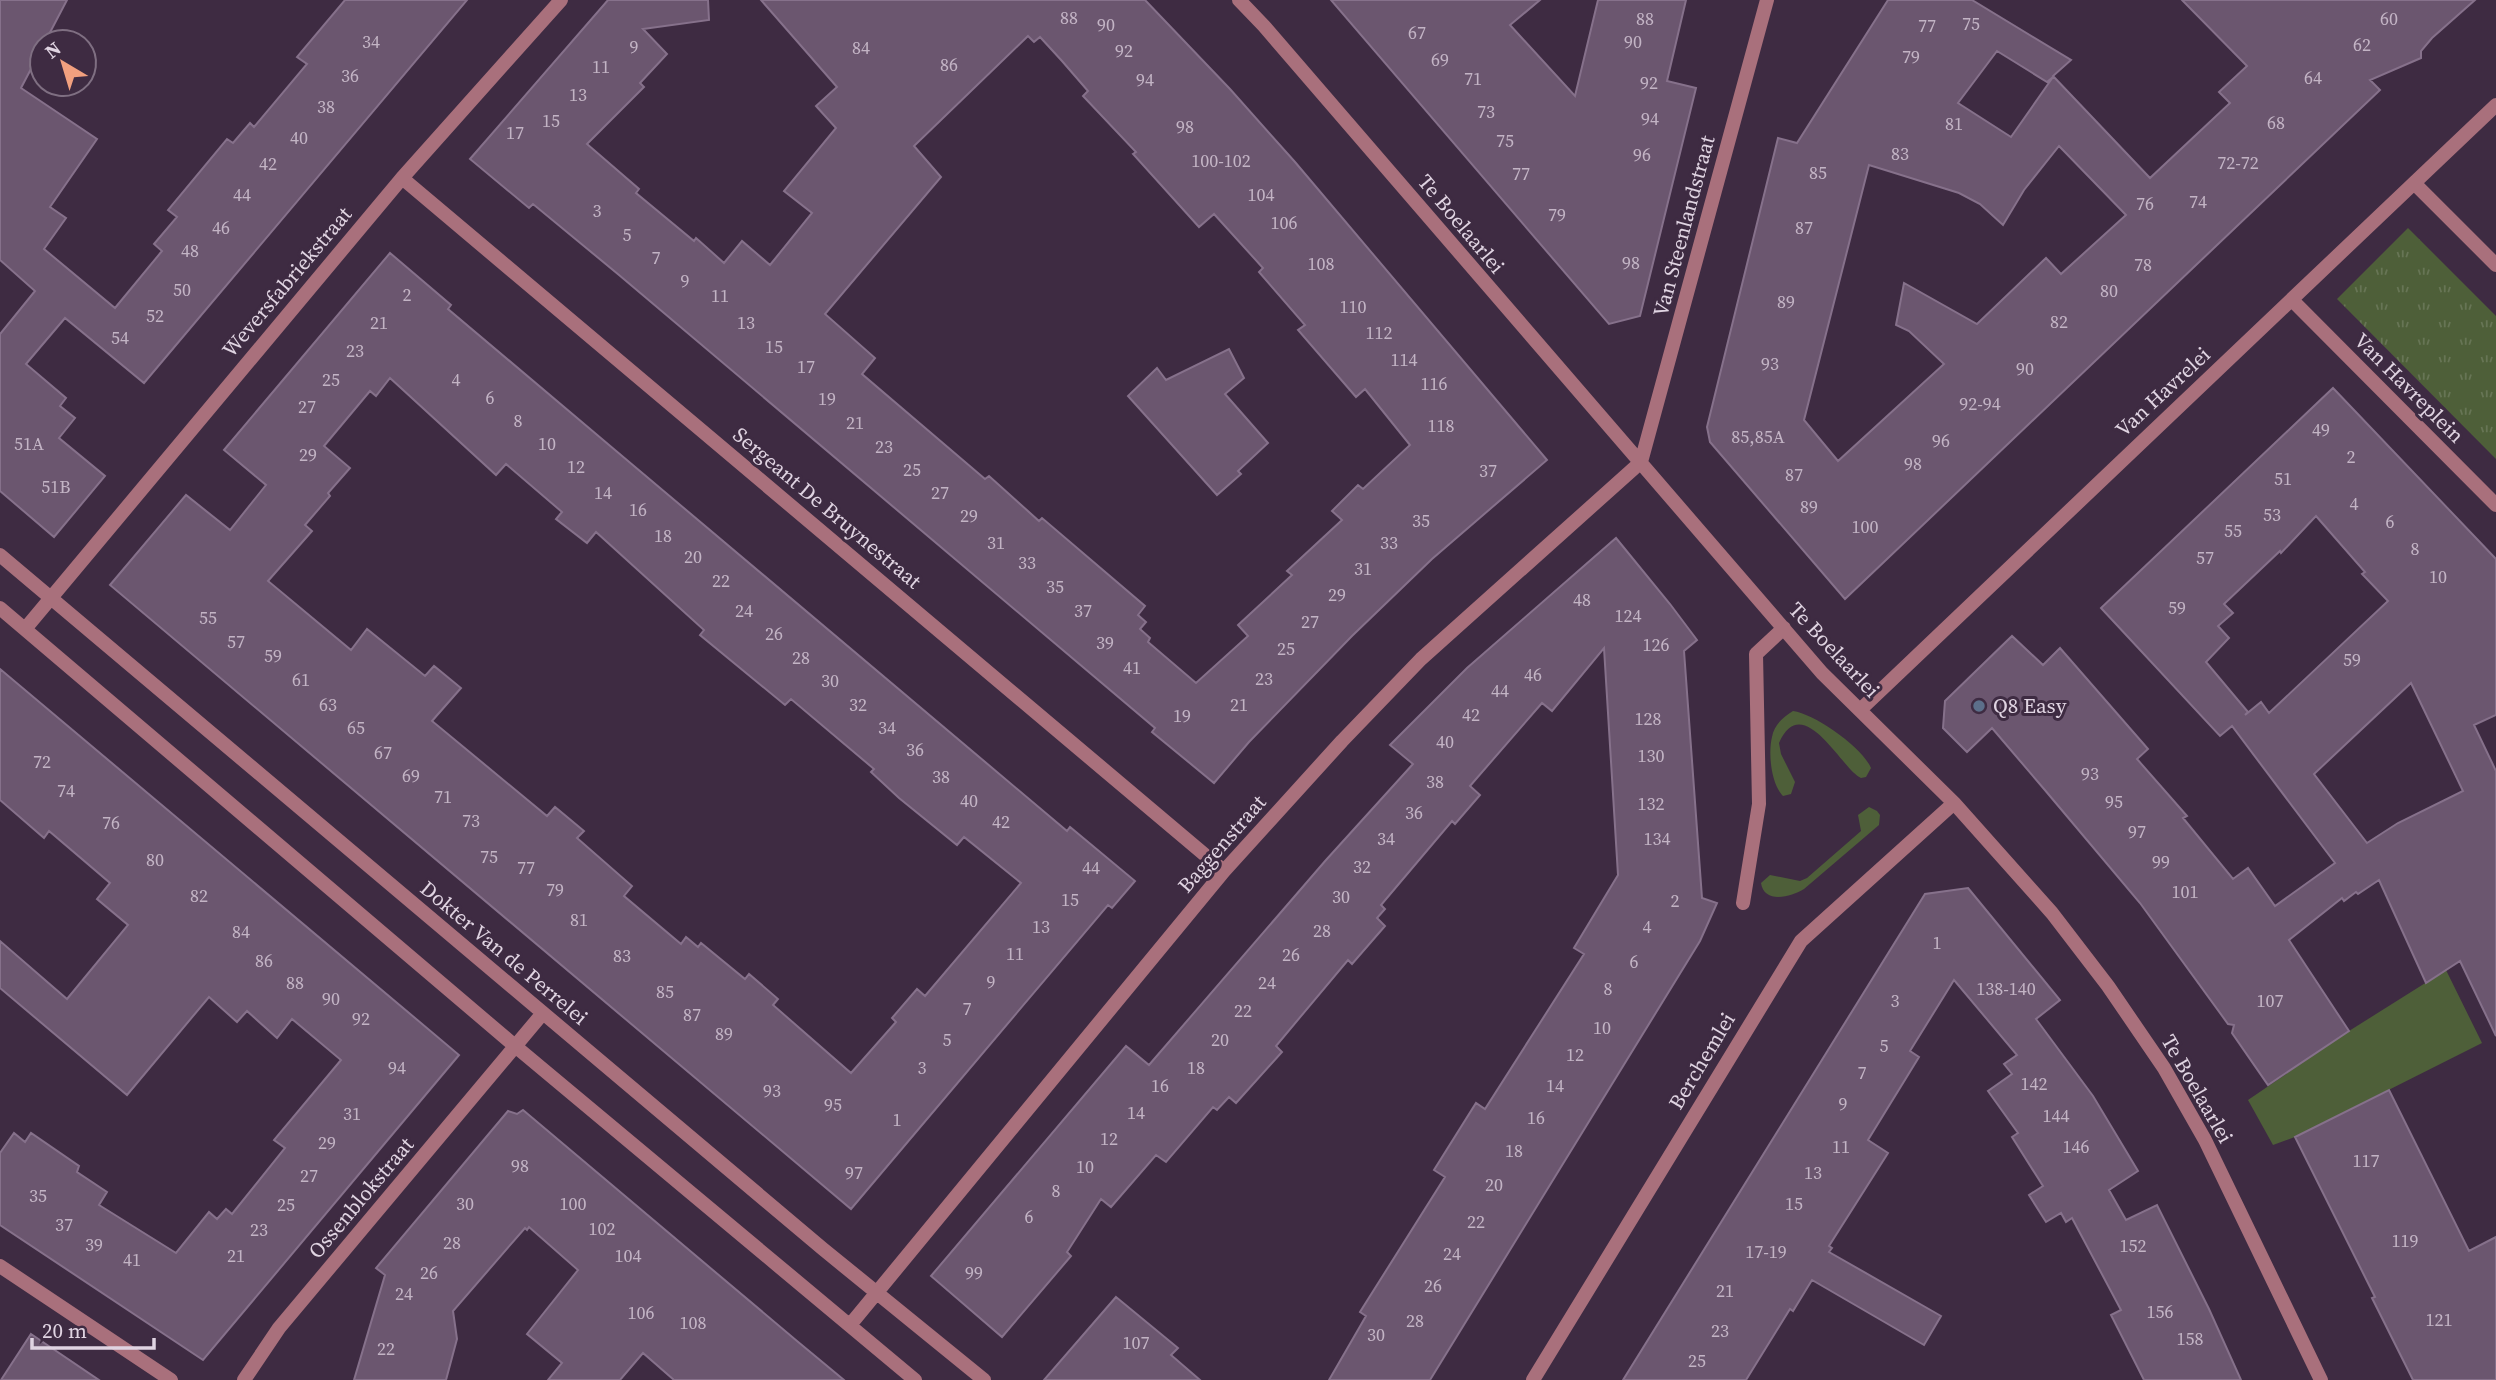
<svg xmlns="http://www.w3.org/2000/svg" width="2496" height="1380" viewBox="0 0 2496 1380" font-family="'Source Serif 4',serif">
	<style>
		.grass { fill: #4e5f39 }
		.park { fill: url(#park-tufts) }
		.building { fill: #6b566f; stroke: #86718b; stroke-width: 2; fill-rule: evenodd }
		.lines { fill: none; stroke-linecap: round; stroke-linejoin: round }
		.minor { stroke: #a9707c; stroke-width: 14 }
		.service-dot { fill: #5c6f8a; stroke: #3e2b42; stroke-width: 2.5 }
		.labels { text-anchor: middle; stroke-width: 6; stroke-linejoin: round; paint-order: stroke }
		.number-label { font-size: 18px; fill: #c3b4c5 }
		.street-label { font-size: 21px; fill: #e0d4e2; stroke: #3e2b42 }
		.poi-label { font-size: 21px; fill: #e0d4e2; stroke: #3e2b42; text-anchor: start }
	</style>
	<defs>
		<pattern id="park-tufts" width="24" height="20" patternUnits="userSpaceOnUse" patternTransform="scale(1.75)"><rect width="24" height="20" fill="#4e5f39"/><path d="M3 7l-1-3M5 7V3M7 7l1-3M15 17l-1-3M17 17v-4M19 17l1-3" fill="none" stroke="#677555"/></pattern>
	</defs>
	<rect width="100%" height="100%" fill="#3e2b42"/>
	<path class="grass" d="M 1793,711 C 1815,714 1862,747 1871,768 L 1866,777 L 1861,778 C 1842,770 1803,689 1779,743 L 1781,754 L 1795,782 L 1791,794 L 1783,796 C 1771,784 1768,753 1772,737 C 1774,725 1783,717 1793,711 Z
		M 1869,807 L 1877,811 L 1880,815 L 1879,825 L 1804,889 C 1791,897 1764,904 1761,883 L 1770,875 L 1800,881 L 1807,878 L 1861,831 L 1858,815 Z
		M 2446,970 L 2482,1043 L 2295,1137 L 2273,1145 L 2248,1100 L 2349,1031 Z"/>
	<path class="park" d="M 2408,228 L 2496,316 L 2496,459 L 2337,299 Z"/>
	<path class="building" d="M 0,0 L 67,0 L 45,42 L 42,42 L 42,48 L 21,88 L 97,139 L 50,207 L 66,218 L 44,249 L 115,308 L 162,251 L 154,244 L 177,217 L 168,210 L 227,139 L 233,143 L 250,123 L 254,127 L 307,64 L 297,57 L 345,0 L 467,0 L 144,383 L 65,318 L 26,364 L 66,398 L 60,406 L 75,418 L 59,438 L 105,476 L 54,537 L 0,491 L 0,334 L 35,291 L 0,260 Z
		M 608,0 L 708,0 L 709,20 L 643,29 L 667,54 L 640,83 L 644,87 L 587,144 L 639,189 L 636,193 L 694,241 L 696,238 L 724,263 L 742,241 L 770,265 L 812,213 L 784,191 L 836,128 L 816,106 L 837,87 L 761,0 L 1145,0 L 1230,89 L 1295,162 L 1547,460 L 1432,559 L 1352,636 L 1249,742 L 1214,783 L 1152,732 L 1155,728 L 619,275 L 533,204 L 529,208 L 470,159 ZM 1028,36 L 1034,42 L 1040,37 L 1062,61 L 1088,91 L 1083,96 L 1136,152 L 1133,154 L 1199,227 L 1214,214 L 1263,268 L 1259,272 L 1305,325 L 1298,330 L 1356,397 L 1365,389 L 1410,445 L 1363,489 L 1358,485 L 1332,511 L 1342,520 L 1287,571 L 1292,575 L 1238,625 L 1248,636 L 1196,683 L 1148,642 L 1150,638 L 1140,629 L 1146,622 L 1138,615 L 1145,606 L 1042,518 L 1039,521 L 989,476 L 985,479 L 862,374 L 875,358 L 825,314 L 941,177 L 914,146 Z
		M 1331,0 L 1540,0 L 1510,25 L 1575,96 L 1598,0 L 1686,0 L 1667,81 L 1696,88 L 1640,316 L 1609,324 Z
		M 1888,0 L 1972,0 L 2071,60 L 2053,76 L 2150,178 L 2230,103 L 2219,92 L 2247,66 L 2182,0 L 2475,0 L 2432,38 L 2421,51 L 2421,58 L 2370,80 L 2380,90 L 1845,599 L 1710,442 L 1707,427 L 1778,138 L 1797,143 ZM 1997,51 L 2047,82 L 2053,77 L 2011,137 L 1958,103 ZM 2059,146 L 2126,215 L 2061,274 L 2046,258 L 1977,324 L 1904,283 L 1896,325 L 1909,331 L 1944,364 L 1838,461 L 1804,420 L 1869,165 L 1959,193 L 1980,204 L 2003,225 L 2024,190 Z
		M 390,253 L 451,305 L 448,309 L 615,450 L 1067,831 L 1070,827 L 1135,881 L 1112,908 L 1108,905 L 851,1209 L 110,585 L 186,495 L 230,530 L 266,485 L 224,450 ZM 390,378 L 496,475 L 506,464 L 562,512 L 556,519 L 587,543 L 596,532 L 704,630 L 700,635 L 785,705 L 791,699 L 874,769 L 871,772 L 899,798 L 957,845 L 964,837 L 1021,883 L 925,996 L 917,989 L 892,1018 L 896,1022 L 851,1073 L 773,1005 L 778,999 L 749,974 L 745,979 L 701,943 L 698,947 L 686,937 L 681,944 L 624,896 L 632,886 L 577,838 L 584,831 L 555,807 L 547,816 L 432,721 L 461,688 L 434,666 L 425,676 L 367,629 L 351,650 L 268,581 L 312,531 L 305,525 L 330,496 L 328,493 L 350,468 L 324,446 L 370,391 L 376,396 Z
		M 1229,349 L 1244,378 L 1225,394 L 1268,443 L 1238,471 L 1241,474 L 1217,495 L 1128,396 L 1157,368 L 1166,380 Z
		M 2333,388 L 2496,559 L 2496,715 L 2474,725 L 2496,771 L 2496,1036 L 2460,961 L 2426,983 L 2379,880 L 2358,894 L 2356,892 L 2344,901 L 2342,898 L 2289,940 L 2349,1031 L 2268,1085 L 2232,1033 L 2234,1025 L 2228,1024 L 2140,903 L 2044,789 L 1992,728 L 1967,752 L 1943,728 L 1945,701 L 2012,636 L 2043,665 L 2060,648 L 2148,749 L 2137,759 L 2187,816 L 2183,818 L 2233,879 L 2248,868 L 2275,906 L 2335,863 L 2232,726 L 2220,736 L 2101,608 ZM 2316,516 L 2365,572 L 2362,574 L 2388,601 L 2269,713 L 2261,702 L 2245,715 L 2248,712 L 2206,662 L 2229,638 L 2218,626 L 2233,613 L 2224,604 L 2280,551 L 2281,553 ZM 2411,683 L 2463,791 L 2398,823 L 2367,843 L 2314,774 Z
		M 1616,538 L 1670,604 L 1697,640 L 1684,651 L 1702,898 L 1717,903 L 1700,941 L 1430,1380 L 1329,1380 L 1366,1316 L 1360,1312 L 1445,1177 L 1434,1170 L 1476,1103 L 1485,1109 L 1584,954 L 1574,948 L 1618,875 L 1604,648 L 1552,711 L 1542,703 L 1470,786 L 1480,795 L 1455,824 L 1452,821 L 1381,905 L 1385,909 L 1377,918 L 1385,926 L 1352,964 L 1348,960 L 1276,1046 L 1282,1052 L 1236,1103 L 1229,1097 L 1217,1110 L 1213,1107 L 1166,1162 L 1156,1155 L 1111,1207 L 1101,1199 L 1067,1252 L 1071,1256 L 1002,1337 L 931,1276 L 1126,1046 L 1149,1065 L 1326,860 L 1413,764 L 1390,745 L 1467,668 Z
		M 0,669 L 459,1055 L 203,1360 L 0,1225 L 0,1153 L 14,1133 L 25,1142 L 31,1133 L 79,1166 L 77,1172 L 107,1192 L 99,1205 L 176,1253 L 209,1212 L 217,1219 L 226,1209 L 232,1214 L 285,1148 L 274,1140 L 341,1060 L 292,1019 L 277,1038 L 247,1011 L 237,1022 L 209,997 L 127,1095 L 0,988 L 0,941 L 67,999 L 128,925 L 97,899 L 110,883 L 49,831 L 44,838 L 0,800 Z
		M 1968,888 L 2060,1000 L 2036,1019 L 2093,1096 L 2138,1171 L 2109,1190 L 2126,1220 L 2157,1205 L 2209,1309 L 2241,1380 L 2144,1380 L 2111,1315 L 2121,1310 L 2072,1218 L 2066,1222 L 2061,1213 L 2046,1222 L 2029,1195 L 2043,1186 L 2012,1137 L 2018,1133 L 1988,1091 L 2012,1074 L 2004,1064 L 2017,1055 L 1954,980 L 1910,1051 L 1919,1057 L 1868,1140 L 1888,1153 L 1829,1246 L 1832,1248 L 1829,1252 L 1941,1316 L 1924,1345 L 1812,1280 L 1793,1311 L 1790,1309 L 1746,1380 L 1623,1380 L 1925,894 Z
		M 2389,1090 L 2469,1251 L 2496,1237 L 2496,1380 L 2413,1380 L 2372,1298 L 2375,1297 L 2295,1137 Z
		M 523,1110 L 797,1341 L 844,1380 L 674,1380 L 643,1353 L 620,1380 L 548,1380 L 562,1363 L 527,1334 L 578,1270 L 529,1227 L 527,1230 L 525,1228 L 453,1311 L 457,1339 L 446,1380 L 354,1380 L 385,1275 L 376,1268 L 508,1111 L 517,1114 Z
		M 1116,1297 L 1178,1348 L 1171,1355 L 1200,1380 L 1044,1380 Z
		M 31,1334 L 99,1380 L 1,1380 Z"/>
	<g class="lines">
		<path class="minor" d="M 1239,0 L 1264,26 L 1822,673 L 1954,803 L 2052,913 L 2108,986 L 2164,1068 L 2205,1140 L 2321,1380
			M 402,178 L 1224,871
			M 2414,183 L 2496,265
			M 2292,300 L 2496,505
			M 1641,462 L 1767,0
			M 0,555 L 823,1249 L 984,1380
			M 0,608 L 515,1046 L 915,1380
			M 25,629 L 402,178 L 561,0
			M 1860,710 L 2496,105
			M 1743,903 L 1759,804 L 1756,654 L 1784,628
			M 0,1266 L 171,1380
			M 850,1325 L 1224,871 L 1342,741 L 1421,659 L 1641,462
			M 244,1380 L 279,1328 L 543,1013
			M 1533,1380 L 1801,941 L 1954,803"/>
	</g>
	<circle class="service-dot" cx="1979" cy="706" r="7"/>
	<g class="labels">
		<g class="number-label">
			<text x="1069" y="24">88</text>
			<text x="1645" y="25">88</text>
			<text x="2389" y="25">60</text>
			<text x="1971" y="30">75</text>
			<text x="1106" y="31">90</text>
			<text x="1927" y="32">77</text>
			<text x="1417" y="39">67</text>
			<text x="371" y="48">34</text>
			<text x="1633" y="48">90</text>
			<text x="2362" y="51">62</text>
			<text x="634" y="53">9</text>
			<text x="861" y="54">84</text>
			<text x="1124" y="57">92</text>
			<text x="1911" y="63">79</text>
			<text x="1440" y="66">69</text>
			<text x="949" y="71">86</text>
			<text x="601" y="73">11</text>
			<text x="350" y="82">36</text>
			<text x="2313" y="84">64</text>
			<text x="1473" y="85">71</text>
			<text x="1145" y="86">94</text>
			<text x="1649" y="89">92</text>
			<text x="578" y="101">13</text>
			<text x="326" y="113">38</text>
			<text x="1486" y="118">73</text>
			<text x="1650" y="125">94</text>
			<text x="551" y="127">15</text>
			<text x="2276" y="129">68</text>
			<text x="1954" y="130">81</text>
			<text x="1185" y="133">98</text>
			<text x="515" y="139">17</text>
			<text x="299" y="144">40</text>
			<text x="1505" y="147">75</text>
			<text x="1900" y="160">83</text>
			<text x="1642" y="161">96</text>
			<text x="1221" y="167">100-102</text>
			<text x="2238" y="169">72-72</text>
			<text x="268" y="170">42</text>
			<text x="1818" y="179">85</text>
			<text x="1521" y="180">77</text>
			<text x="242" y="201">44</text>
			<text x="1261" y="201">104</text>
			<text x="2198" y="208">74</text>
			<text x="2145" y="210">76</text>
			<text x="597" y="217">3</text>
			<text x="1557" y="221">79</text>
			<text x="1284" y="229">106</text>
			<text x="221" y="234">46</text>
			<text x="1804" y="234">87</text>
			<text x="627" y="241">5</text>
			<text x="190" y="257">48</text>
			<text x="656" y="264">7</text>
			<text x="1631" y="269">98</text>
			<text x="1321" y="270">108</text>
			<text x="2143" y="271">78</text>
			<text x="685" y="287">9</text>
			<text x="182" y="296">50</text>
			<text x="2109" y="297">80</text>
			<text x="407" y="301">2</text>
			<text x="720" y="302">11</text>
			<text x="1786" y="308">89</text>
			<text x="1353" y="313">110</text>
			<text x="155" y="322">52</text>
			<text x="2059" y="328">82</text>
			<text x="379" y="329">21</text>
			<text x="746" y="329">13</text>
			<text x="1379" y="339">112</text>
			<text x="120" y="344">54</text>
			<text x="774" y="353">15</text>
			<text x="355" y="357">23</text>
			<text x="1404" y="366">114</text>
			<text x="1770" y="370">93</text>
			<text x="806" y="373">17</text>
			<text x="2025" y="375">90</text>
			<text x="331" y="386">25</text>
			<text x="456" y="386">4</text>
			<text x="1434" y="390">116</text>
			<text x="490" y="404">6</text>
			<text x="827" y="405">19</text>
			<text x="1980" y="410">92-94</text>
			<text x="307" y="413">27</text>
			<text x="518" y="427">8</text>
			<text x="855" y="429">21</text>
			<text x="1441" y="432">118</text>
			<text x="2321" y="436">49</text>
			<text x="1758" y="443">85,85A</text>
			<text x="1941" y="447">96</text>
			<text x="29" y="450">51A</text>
			<text x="547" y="450">10</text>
			<text x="884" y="453">23</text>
			<text x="308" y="461">29</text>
			<text x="2351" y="463">2</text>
			<text x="1913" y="470">98</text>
			<text x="576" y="473">12</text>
			<text x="912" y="476">25</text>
			<text x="1488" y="477">37</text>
			<text x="1794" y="481">87</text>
			<text x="2283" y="485">51</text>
			<text x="56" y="493">51B</text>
			<text x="603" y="499">14</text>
			<text x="940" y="499">27</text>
			<text x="2354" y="510">4</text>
			<text x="1809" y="513">89</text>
			<text x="638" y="516">16</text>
			<text x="2272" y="521">53</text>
			<text x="969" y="522">29</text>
			<text x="1421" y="527">35</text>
			<text x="2390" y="528">6</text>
			<text x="1865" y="533">100</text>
			<text x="2233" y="537">55</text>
			<text x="663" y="542">18</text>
			<text x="996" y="549">31</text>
			<text x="1389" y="549">33</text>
			<text x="2415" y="555">8</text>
			<text x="693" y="563">20</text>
			<text x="2205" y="564">57</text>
			<text x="1027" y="569">33</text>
			<text x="1363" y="575">31</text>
			<text x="2438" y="583">10</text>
			<text x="721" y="587">22</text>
			<text x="1055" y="593">35</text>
			<text x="1337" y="601">29</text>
			<text x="1582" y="606">48</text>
			<text x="2177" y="614">59</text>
			<text x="744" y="617">24</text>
			<text x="1083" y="617">37</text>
			<text x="1628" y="622">124</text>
			<text x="208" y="624">55</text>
			<text x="1310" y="628">27</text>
			<text x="774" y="640">26</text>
			<text x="236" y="648">57</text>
			<text x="1105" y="649">39</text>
			<text x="1656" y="651">126</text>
			<text x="1286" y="655">25</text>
			<text x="273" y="662">59</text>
			<text x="801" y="664">28</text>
			<text x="2352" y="666">59</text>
			<text x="1132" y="674">41</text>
			<text x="1533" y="681">46</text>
			<text x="1264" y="685">23</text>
			<text x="301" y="686">61</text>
			<text x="830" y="687">30</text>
			<text x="1500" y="697">44</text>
			<text x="328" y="711">63</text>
			<text x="858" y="711">32</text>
			<text x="1239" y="711">21</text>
			<text x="1471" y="721">42</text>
			<text x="1182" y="722">19</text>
			<text x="1648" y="725">128</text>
			<text x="356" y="734">65</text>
			<text x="887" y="734">34</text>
			<text x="1445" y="748">40</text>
			<text x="915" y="756">36</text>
			<text x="383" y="759">67</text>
			<text x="1651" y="762">130</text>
			<text x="42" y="768">72</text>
			<text x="2090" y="780">93</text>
			<text x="411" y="782">69</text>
			<text x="941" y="783">38</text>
			<text x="1435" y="788">38</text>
			<text x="66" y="797">74</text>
			<text x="443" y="803">71</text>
			<text x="969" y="807">40</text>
			<text x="2114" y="808">95</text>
			<text x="1651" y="810">132</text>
			<text x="1414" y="819">36</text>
			<text x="471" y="827">73</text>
			<text x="1001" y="828">42</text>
			<text x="111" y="829">76</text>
			<text x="2137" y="838">97</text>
			<text x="1386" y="845">34</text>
			<text x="1657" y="845">134</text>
			<text x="489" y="863">75</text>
			<text x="155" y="866">80</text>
			<text x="2161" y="868">99</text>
			<text x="1362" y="873">32</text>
			<text x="526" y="874">77</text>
			<text x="1091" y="874">44</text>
			<text x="555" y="896">79</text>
			<text x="2185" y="898">101</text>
			<text x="199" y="902">82</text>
			<text x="1341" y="903">30</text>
			<text x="1070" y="906">15</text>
			<text x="1675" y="907">2</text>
			<text x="579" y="926">81</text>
			<text x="1041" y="933">13</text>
			<text x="1647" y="933">4</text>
			<text x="1322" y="937">28</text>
			<text x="241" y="938">84</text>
			<text x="1937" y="949">1</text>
			<text x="1015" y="960">11</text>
			<text x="1291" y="961">26</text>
			<text x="622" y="962">83</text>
			<text x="264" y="967">86</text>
			<text x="1634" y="968">6</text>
			<text x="991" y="988">9</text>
			<text x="295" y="989">88</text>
			<text x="1267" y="989">24</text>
			<text x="1608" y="995">8</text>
			<text x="2006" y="995">138-140</text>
			<text x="665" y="998">85</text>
			<text x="331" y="1005">90</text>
			<text x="1895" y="1007">3</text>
			<text x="2270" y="1007">107</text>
			<text x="967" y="1015">7</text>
			<text x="1243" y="1017">22</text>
			<text x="692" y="1021">87</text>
			<text x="361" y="1025">92</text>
			<text x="1602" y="1034">10</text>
			<text x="724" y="1040">89</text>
			<text x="947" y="1046">5</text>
			<text x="1220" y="1046">20</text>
			<text x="1884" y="1052">5</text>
			<text x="1575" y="1061">12</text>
			<text x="397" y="1074">94</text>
			<text x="922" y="1074">3</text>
			<text x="1196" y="1074">18</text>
			<text x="1862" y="1079">7</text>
			<text x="2034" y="1090">142</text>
			<text x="1160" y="1092">16</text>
			<text x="1555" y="1092">14</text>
			<text x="772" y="1097">93</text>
			<text x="1843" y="1110">9</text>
			<text x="833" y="1111">95</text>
			<text x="1136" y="1119">14</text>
			<text x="352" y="1120">31</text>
			<text x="2056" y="1122">144</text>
			<text x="1536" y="1124">16</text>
			<text x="897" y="1126">1</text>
			<text x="1109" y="1145">12</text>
			<text x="327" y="1149">29</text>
			<text x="1841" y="1153">11</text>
			<text x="2076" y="1153">146</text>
			<text x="1514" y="1157">18</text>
			<text x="2366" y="1167">117</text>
			<text x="520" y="1172">98</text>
			<text x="1085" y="1173">10</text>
			<text x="854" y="1179">97</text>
			<text x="1813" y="1179">13</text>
			<text x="309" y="1182">27</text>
			<text x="1494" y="1191">20</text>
			<text x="1056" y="1197">8</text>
			<text x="38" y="1202">35</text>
			<text x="465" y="1210">30</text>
			<text x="573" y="1210">100</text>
			<text x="1794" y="1210">15</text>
			<text x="286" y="1211">25</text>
			<text x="1029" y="1223">6</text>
			<text x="1476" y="1228">22</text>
			<text x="64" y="1231">37</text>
			<text x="602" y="1235">102</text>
			<text x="259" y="1236">23</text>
			<text x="2405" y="1247">119</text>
			<text x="452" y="1249">28</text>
			<text x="94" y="1251">39</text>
			<text x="2133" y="1252">152</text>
			<text x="1766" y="1258">17-19</text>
			<text x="1452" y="1260">24</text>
			<text x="236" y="1262">21</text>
			<text x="628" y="1262">104</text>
			<text x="132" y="1266">41</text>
			<text x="429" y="1279">26</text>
			<text x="974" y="1279">99</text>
			<text x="1433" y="1292">26</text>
			<text x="1725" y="1297">21</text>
			<text x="404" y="1300">24</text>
			<text x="2160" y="1318">156</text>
			<text x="641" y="1319">106</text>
			<text x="2439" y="1326">121</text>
			<text x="1415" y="1327">28</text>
			<text x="693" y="1329">108</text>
			<text x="1720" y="1337">23</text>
			<text x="1376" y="1341">30</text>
			<text x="2190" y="1345">158</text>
			<text x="1136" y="1349">107</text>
			<text x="386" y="1355">22</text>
			<text x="1697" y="1367">25</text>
		</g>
		<g class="street-label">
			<text transform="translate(1461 224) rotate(50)" y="7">Te Boelaarlei</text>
			<text transform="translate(1684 226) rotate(-75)" y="7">Van Steenlandstraat</text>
			<text transform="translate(287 282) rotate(-50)" y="7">Weversfabriekstraat</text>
			<text transform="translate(2409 388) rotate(45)" y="7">Van Havreplein</text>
			<text transform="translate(2163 392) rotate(-43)" y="7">Van Havrelei</text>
			<text transform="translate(827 508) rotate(40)" y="7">Sergeant De Bruynestraat</text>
			<text transform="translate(1834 650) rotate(47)" y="7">Te Boelaarlei</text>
			<text transform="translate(1222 844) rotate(-49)" y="7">Baggenstraat</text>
			<text transform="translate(504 953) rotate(40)" y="7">Dokter Van de Perrelei</text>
			<text transform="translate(1702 1061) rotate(-59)" y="7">Berchemlei</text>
			<text transform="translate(2197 1089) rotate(60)" y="7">Te Boelaarlei</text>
			<text transform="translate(361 1198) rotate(-50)" y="7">Ossenblokstraat</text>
		</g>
		<g class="poi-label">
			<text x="1993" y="713">Q8 Easy</text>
		</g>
	</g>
	<g transform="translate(63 63) rotate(322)"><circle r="33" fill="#3e2b42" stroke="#7f6f82" stroke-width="2"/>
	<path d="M0-5L12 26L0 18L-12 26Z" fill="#f2a07f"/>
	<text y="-10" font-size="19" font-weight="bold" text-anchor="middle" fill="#e0d4e2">N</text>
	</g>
	<path d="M32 1338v10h122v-10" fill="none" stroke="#e0d4e2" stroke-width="3.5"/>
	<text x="42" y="1338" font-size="21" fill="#e0d4e2" stroke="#3e2b42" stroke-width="5" paint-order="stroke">20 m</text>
</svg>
